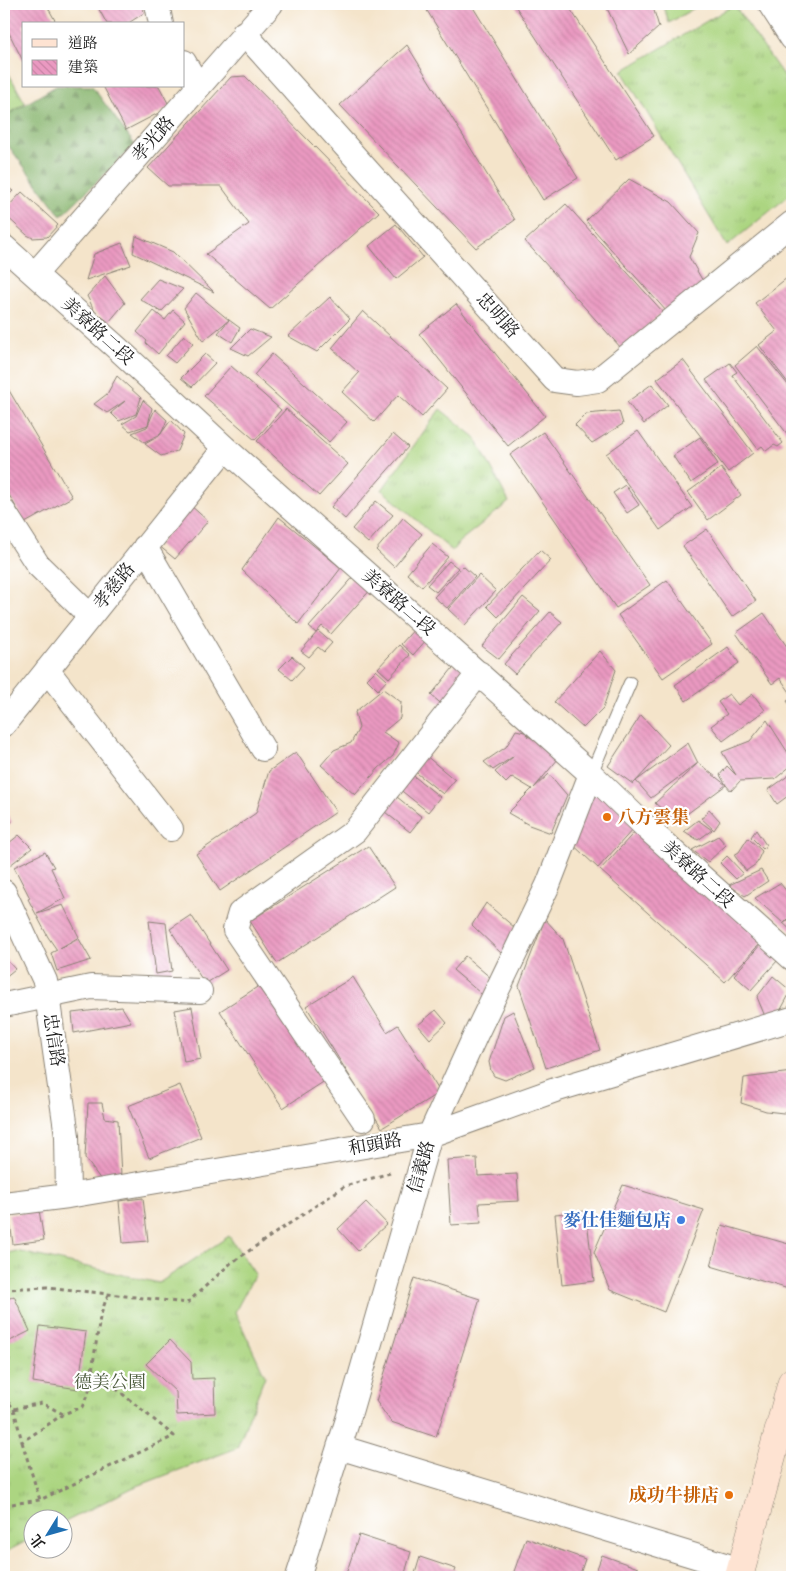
<svg xmlns="http://www.w3.org/2000/svg" width="796" height="1581" viewBox="0 0 796 1581" font-family="'IM FELL English','Noto Serif TC',serif">
	<style>
		.grass { fill: url(#grass-tufts); stroke: #64784e }
		.forest { fill: url(#forest-firs); stroke: #526946 }
		.building { fill: url(#building-back-hatch) }
		.lines { fill: none; stroke-linecap: round; stroke-linejoin: round }
		.lane-casing { stroke: #888073; stroke-width: 14 }
		.street-casing { stroke: #888073; stroke-width: 26 }
		.secondary-casing { stroke: #888073; stroke-width: 29 }
		.path { stroke: #888073; stroke-width: 3; stroke-dasharray: 4 4; stroke-linecap: butt }
		.lane { stroke: #fff; stroke-width: 12 }
		.street { stroke: #fff; stroke-width: 24 }
		.secondary { stroke: #fee3d2; stroke-width: 28 }
		.food-dot { fill: #e8710a; stroke: #fff; stroke-width: 2 }
		.shop-dot { fill: #3f7fe0; stroke: #fff; stroke-width: 2 }
		.labels { text-anchor: middle; stroke-width: 4.5; stroke-linejoin: round; paint-order: stroke }
		.street-label { font-size: 18px; fill: #1c1c1c; stroke: #fff }
		.food-label { font-size: 18px; font-weight: bold; fill: #c56008; stroke: #fff; text-anchor: start }
		.shop-label { font-size: 18px; font-weight: bold; fill: #366cbe; stroke: #fff; text-anchor: end }
		.park-label { font-size: 18px; fill: #4e5d3f; stroke: #fff }
	</style>
	<defs>
		<pattern id="grass-tufts" width="24" height="20" patternUnits="userSpaceOnUse" patternTransform="scale(1.25)"><rect width="24" height="20" fill="#acd581"/><path d="M3 7l-1-3M5 7V3M7 7l1-3M15 17l-1-3M17 17v-4M19 17l1-3" fill="none" stroke="#93b66f"/></pattern>
		<pattern id="forest-firs" width="22" height="20" patternUnits="userSpaceOnUse" patternTransform="scale(1.25)"><rect width="22" height="20" fill="#89b66f"/><path d="M5 1l3.5 6h-7zM16 11l3.5 6h-7z" fill="#6f935a"/></pattern>
		<pattern id="building-back-hatch" width="6" height="6" patternUnits="userSpaceOnUse" patternTransform="scale(1.25)"><rect width="6" height="6" fill="#ea99c1"/><path d="M-1 5l2 2M0 0l6 6M5-1l2 2" fill="none" stroke="#c883a5"/></pattern>
	</defs>
	<rect width="100%" height="100%" fill="#fff"/>
	<filter id="ink" filterUnits="userSpaceOnUse"><feTurbulence type="fractalNoise" baseFrequency=".02" numOctaves="2"/><feDisplacementMap in="SourceGraphic" scale="10" xChannelSelector="R" yChannelSelector="G"/><feConvolveMatrix kernelMatrix="1 2 1 2 8 2 1 2 1" color-interpolation-filters="sRGB"/></filter>
	<filter id="wash" filterUnits="userSpaceOnUse"><feTurbulence type="fractalNoise" baseFrequency=".0096" numOctaves="4" result="noise"/><feDisplacementMap in="SourceGraphic" scale="20" xChannelSelector="R" yChannelSelector="G"/><feGaussianBlur stdDeviation="1.12" result="paint"/><feColorMatrix in="noise" values="0 0 0 0 0 0 0 0 0 0 0 0 0 0 0 0 0 1.4 0 .05"/><feComposite in="paint" operator="in"/></filter>
	<g filter="url(#wash)">
		<rect width="100%" height="100%" fill="#f4e4ca"/>
		<path class="grass" d="M 663,4 L 701,4 L 669,23 Z
			M 734,5 L 792,88 L 792,193 L 727,246 L 622,71 Z
			M 4,65 L 25,103 L 4,117 Z
			M 440,409 L 475,437 L 509,502 L 460,541 L 452,551 L 382,490 Z
			M 229,1236 L 255,1274 L 235,1312 L 265,1376 L 237,1448 L 132,1488 L 63,1523 L 62,1518 L 32,1518 L 32,1538 L 4,1553 L 4,1254 L 16,1251 L 159,1283 Z"/>
		<path class="forest" d="M 56,86 L 92,86 L 135,145 L 61,216 L 4,140 L 4,117 Z"/>
		<g id="blocks">
			<path class="building" d="M 4,4 L 46,4 L 57,24 L 24,24 L 24,63 L 4,23 Z
				M 96,4 L 142,4 L 144,13 L 127,24 L 107,24 Z
				M 423,4 L 471,4 L 578,178 L 543,200 Z
				M 514,4 L 567,4 L 654,136 L 616,160 Z
				M 605,4 L 652,4 L 659,27 L 629,54 Z
				M 407,45 L 515,220 L 476,248 L 340,105 Z
				M 245,76 L 379,212 L 270,309 L 206,254 L 249,224 L 221,186 L 168,186 L 148,168 L 231,77 Z
				M 103,86 L 159,86 L 170,107 L 126,130 Z
				M 629,179 L 671,202 L 699,233 L 689,257 L 704,283 L 667,312 L 586,221 Z
				M 4,185 L 13,191 L 4,199 Z
				M 22,192 L 58,225 L 47,237 L 33,238 L 27,235 L 4,214 L 4,211 Z
				M 566,204 L 663,312 L 622,349 L 525,241 Z
				M 396,224 L 423,257 L 396,279 L 369,246 Z
				M 136,236 L 173,252 L 214,292 L 133,253 Z
				M 122,243 L 131,265 L 86,280 L 94,254 Z
				M 792,274 L 792,388 L 759,345 L 777,331 L 755,303 Z
				M 105,276 L 125,303 L 109,322 L 95,312 L 87,296 Z
				M 158,279 L 183,289 L 161,312 L 140,299 Z
				M 196,293 L 229,320 L 203,341 L 184,308 Z
				M 330,297 L 350,319 L 317,352 L 288,336 Z
				M 456,304 L 545,416 L 508,446 L 419,334 Z
				M 173,310 L 185,321 L 158,354 L 146,343 L 147,341 L 137,332 L 154,311 L 165,320 Z
				M 363,311 L 447,389 L 422,417 L 398,395 L 374,422 L 342,392 L 359,373 L 332,348 Z
				M 229,320 L 240,328 L 232,342 L 218,333 Z
				M 250,329 L 271,337 L 248,356 L 231,348 Z
				M 184,335 L 193,343 L 175,363 L 166,356 Z
				M 757,346 L 792,390 L 791,439 L 735,365 Z
				M 205,354 L 215,363 L 192,387 L 181,378 Z
				M 272,354 L 347,422 L 329,442 L 254,375 Z
				M 683,360 L 753,453 L 728,472 L 657,379 Z
				M 730,363 L 737,372 L 732,375 L 783,443 L 778,447 L 774,445 L 766,451 L 762,446 L 758,449 L 706,380 Z
				M 231,366 L 281,410 L 255,440 L 204,396 Z
				M 117,376 L 141,398 L 136,414 L 119,421 L 111,413 L 125,401 L 107,413 L 94,404 L 107,394 Z
				M 4,382 L 72,497 L 25,523 L 4,486 Z
				M 652,384 L 668,405 L 644,424 L 627,402 Z
				M 143,400 L 152,408 L 148,425 L 130,431 L 122,424 L 136,416 Z
				M 155,409 L 167,420 L 161,434 L 144,442 L 132,433 L 147,427 Z
				M 286,409 L 348,464 L 319,496 L 257,441 Z
				M 619,411 L 623,424 L 592,443 L 575,425 L 586,414 Z
				M 171,420 L 184,434 L 177,451 L 161,456 L 145,444 L 159,436 Z
				M 638,431 L 692,507 L 660,530 L 606,454 Z
				M 543,432 L 650,585 L 616,608 L 510,455 Z
				M 393,434 L 408,447 L 345,519 L 331,507 Z
				M 700,437 L 718,464 L 691,483 L 673,456 Z
				M 721,468 L 741,495 L 708,520 L 688,492 Z
				M 625,485 L 639,505 L 627,513 L 613,493 Z
				M 376,501 L 393,515 L 368,543 L 352,529 Z
				M 190,505 L 208,521 L 175,559 L 158,545 Z
				M 279,517 L 341,568 L 298,624 L 242,570 Z
				M 403,518 L 422,534 L 394,567 L 376,550 Z
				M 707,529 L 756,601 L 732,617 L 683,546 Z
				M 432,544 L 448,557 L 422,587 L 407,574 Z
				M 540,550 L 551,560 L 498,617 L 487,606 Z
				M 449,561 L 458,568 L 436,592 L 427,585 Z
				M 463,566 L 475,577 L 447,608 L 434,597 Z
				M 357,573 L 373,587 L 331,634 L 322,626 L 316,633 L 309,627 Z
				M 479,575 L 496,591 L 465,625 L 448,609 Z
				M 667,580 L 712,644 L 663,678 L 618,615 Z
				M 523,597 L 540,611 L 499,659 L 482,646 Z
				M 550,612 L 562,622 L 515,674 L 504,664 Z
				M 764,613 L 792,654 L 792,695 L 780,678 L 772,684 L 736,633 Z
				M 416,627 L 428,638 L 413,655 L 401,644 Z
				M 318,631 L 332,643 L 324,652 L 318,647 L 309,657 L 301,651 Z
				M 399,645 L 410,655 L 389,678 L 378,668 Z
				M 728,647 L 739,663 L 686,701 L 675,685 Z
				M 600,651 L 616,670 L 603,708 L 583,728 L 554,702 Z
				M 292,656 L 304,667 L 292,680 L 279,669 Z
				M 457,663 L 472,676 L 446,708 L 431,695 Z
				M 376,670 L 387,680 L 378,690 L 367,679 Z
				M 383,689 L 401,702 L 400,718 L 383,732 L 399,743 L 393,756 L 379,768 L 355,795 L 321,765 L 334,750 L 351,743 L 359,728 L 355,712 Z
				M 729,694 L 738,705 L 753,694 L 765,710 L 723,741 L 711,726 L 727,714 L 718,702 Z
				M 792,698 L 792,708 L 787,701 Z
				M 641,715 L 669,745 L 636,781 L 688,743 L 698,763 L 726,785 L 720,775 L 727,766 L 736,775 L 722,752 L 750,741 L 767,720 L 792,759 L 792,765 L 775,779 L 740,781 L 731,791 L 726,785 L 676,822 L 655,803 L 698,763 L 651,798 L 636,781 L 633,784 L 608,766 Z
				M 516,730 L 529,733 L 527,736 L 544,743 L 558,759 L 534,788 L 549,774 L 567,795 L 551,833 L 529,825 L 508,813 L 532,789 L 512,777 L 506,783 L 495,772 L 514,756 L 493,770 L 484,762 L 506,747 Z
				M 296,752 L 336,812 L 220,891 L 196,854 L 256,813 L 269,771 Z
				M 425,755 L 455,780 L 443,794 L 413,770 Z
				M 410,773 L 440,797 L 428,812 L 398,788 Z
				M 792,773 L 792,793 L 777,804 L 768,790 Z
				M 605,792 L 634,828 L 598,868 L 569,841 L 587,795 Z
				M 392,793 L 422,817 L 410,832 L 380,808 Z
				M 709,809 L 720,821 L 714,830 L 701,818 L 705,816 Z
				M 4,810 L 12,822 L 4,828 Z
				M 698,820 L 712,830 L 698,840 L 684,831 Z
				M 639,827 L 764,939 L 725,982 L 600,870 Z
				M 756,830 L 766,845 L 763,849 L 751,837 Z
				M 19,835 L 32,848 L 5,869 L 4,867 L 4,847 Z
				M 718,836 L 726,845 L 708,862 L 692,850 Z
				M 748,838 L 762,851 L 756,864 L 746,871 L 734,855 L 739,852 Z
				M 368,846 L 395,887 L 277,963 L 250,921 Z
				M 45,852 L 54,867 L 51,868 L 65,898 L 37,913 L 63,905 L 79,937 L 60,948 L 79,939 L 91,960 L 57,971 L 51,953 L 57,950 L 48,937 L 28,899 L 30,898 L 14,867 Z
				M 727,856 L 743,873 L 736,879 L 720,863 Z
				M 761,870 L 768,881 L 745,896 L 729,885 Z
				M 780,883 L 792,898 L 792,915 L 784,923 L 792,918 L 792,931 L 755,898 Z
				M 486,903 L 515,928 L 503,955 L 472,925 Z
				M 191,915 L 227,970 L 205,984 L 170,929 Z
				M 545,919 L 563,939 L 600,1050 L 546,1068 L 519,986 Z
				M 149,921 L 166,923 L 172,971 L 156,974 Z
				M 761,944 L 778,960 L 751,990 L 734,975 Z
				M 465,956 L 492,979 L 486,998 L 453,970 Z
				M 4,957 L 15,969 L 4,978 Z
				M 773,976 L 791,991 L 778,1015 L 769,1019 L 764,1014 L 757,997 Z
				M 353,977 L 387,1032 L 398,1025 L 440,1092 L 382,1128 L 306,1006 Z
				M 265,982 L 328,1079 L 283,1108 L 220,1011 Z
				M 122,1007 L 131,1022 L 74,1033 L 72,1013 Z
				M 192,1007 L 201,1059 L 184,1062 L 175,1010 Z
				M 436,1010 L 447,1023 L 430,1039 L 418,1025 Z
				M 513,1011 L 535,1067 L 505,1080 L 494,1076 L 491,1071 L 489,1062 L 504,1016 Z
				M 792,1072 L 792,1114 L 766,1111 L 741,1103 L 744,1078 Z
				M 180,1085 L 201,1137 L 149,1158 L 128,1106 Z
				M 88,1103 L 102,1103 L 105,1118 L 118,1120 L 121,1176 L 101,1180 L 85,1158 Z
				M 477,1158 L 478,1176 L 517,1174 L 519,1201 L 479,1203 L 481,1223 L 451,1225 L 447,1160 Z
				M 623,1185 L 704,1210 L 664,1312 L 610,1290 L 594,1252 Z
				M 143,1198 L 148,1241 L 123,1243 L 119,1201 Z
				M 366,1202 L 387,1224 L 358,1251 L 338,1229 Z
				M 39,1210 L 44,1240 L 13,1244 L 9,1215 Z
				M 586,1211 L 594,1281 L 562,1285 L 555,1214 Z
				M 722,1225 L 792,1245 L 792,1290 L 711,1266 Z
				M 414,1278 L 480,1299 L 436,1437 L 391,1422 L 376,1401 Z
				M 14,1296 L 30,1331 L 4,1344 L 4,1301 Z
				M 40,1326 L 86,1332 L 78,1389 L 33,1382 Z
				M 170,1340 L 191,1362 L 192,1379 L 214,1378 L 215,1413 L 177,1415 L 176,1392 L 146,1364 Z
				M 359,1535 L 411,1552 L 404,1577 L 345,1577 Z
				M 526,1538 L 585,1559 L 579,1577 L 512,1577 Z
				M 602,1555 L 638,1568 L 635,1577 L 594,1577 Z
				M 420,1557 L 456,1569 L 453,1577 L 414,1577 Z"/>
		</g>
	</g>
	<g filter="url(#ink)">
		<use href="#blocks" fill-opacity="0" stroke="#888073" stroke-width="1"/>
		<g class="lines">
			<g class="lane-casing">
				<path id="lane" d="M 591,774 L 630,683"/>
			</g>
			<g class="street-casing">
				<path id="street" d="M 157,4 L 161,24
					M 770,4 L 792,38
					M 244,33 L 555,380 L 577,383 L 598,380 L 792,223
					M 184,62 L 198,86
					M 4,247 L 117,348 L 225,448 L 591,774 L 649,830 L 792,958
					M 35,274 L 271,4
					M 4,512 L 38,565 L 90,616
					M 145,547 L 263,749
					M 47,670 L 171,829
					M 4,724 L 225,448
					M 4,892 L 45,981 L 67,1136 L 68,1196
					M 4,1005 L 91,987 L 200,991
					M 363,1119 L 235,930 L 240,913 L 355,831 L 479,673
					M 4,1204 L 68,1196 L 430,1135 L 558,1089 L 792,1019
					M 339,1447 L 741,1570
					M 298,1577 L 348,1419 L 430,1135 L 476,1034 L 548,885 L 591,774"/>
			</g>
			<g class="secondary-casing">
				<path id="secondary" d="M 739,1577 L 792,1382"/>
			</g>
			<path class="path" d="M 4,1289 L 47,1287 L 187,1303 L 231,1263 L 345,1186 L 390,1173
				M 4,1344 L 6,1346 L 10,1358 L 4,1366
				M 4,1397 L 14,1409 L 42,1403 L 63,1414 L 82,1407 L 89,1391 L 100,1317 L 108,1294
				M 14,1409 L 22,1442 L 62,1415
				M 22,1442 L 40,1500
				M 4,1505 L 40,1500 L 174,1436 L 92,1369"/>
			<use href="#lane" class="lane"/>
			<use href="#street" class="street"/>
			<use href="#secondary" class="secondary"/>
		</g>
	</g>
	<g class="food-dot">
		<circle cx="607" cy="817" r="5"/>
		<circle cx="729" cy="1495" r="5"/>
	</g>
	<circle class="shop-dot" cx="681" cy="1220" r="5"/>
	<g class="labels">
		<g class="street-label">
			<text transform="translate(153 139) rotate(-49)" y="6">孝光路</text>
			<text transform="translate(498 315) rotate(48)" y="6">忠明路</text>
			<text transform="translate(98 331) rotate(42)" y="6">美寮路二段</text>
			<text transform="translate(114 586) rotate(-51)" y="6">孝慈路</text>
			<text transform="translate(399 602) rotate(41)" y="6">美寮路二段</text>
			<text transform="translate(698 874) rotate(42)" y="6">美寮路二段</text>
			<text transform="translate(54 1040) rotate(81)" y="6">忠信路</text>
			<text transform="translate(375 1144) rotate(-10)" y="6">和頭路</text>
			<text transform="translate(421 1167) rotate(-74)" y="6">信義路</text>
		</g>
		<g class="food-label">
			<text x="617" y="823">八方雲集</text>
			<text x="719" y="1501" text-anchor="end">成功牛排店</text>
		</g>
		<g class="shop-label">
			<text x="671" y="1226">麥仕佳麵包店</text>
		</g>
		<g class="park-label">
			<text x="110" y="1388">德美公園</text>
		</g>
	</g>
	<rect width="796" height="1581" fill="none" stroke="#fff" stroke-width="20"/>
	<rect x="22" y="22" width="162" height="65" fill="#ffffff" stroke="#a4a4a4"/>
	<rect x="32" y="39" width="25" height="8" fill="#fee3d2" stroke="#a4a4a4"/>
	<text x="68" y="48" font-size="15" fill="#1c1c1c">道路</text>
	<rect x="32" y="60" width="25" height="15" fill="url(#building-back-hatch)" stroke="#a4a4a4"/>
	<text x="68" y="72" font-size="15" fill="#1c1c1c">建築</text>
	<g transform="translate(48 1534) rotate(233)"><circle r="24" fill="#ffffff" stroke="#a4a4a4"/>
	<path d="M0-4L9 19L0 12L-9 19Z" fill="#1f6fb2"/>
	<text y="-8" font-size="14" font-weight="bold" text-anchor="middle" fill="#1c1c1c">北</text>
	</g>
</svg>
